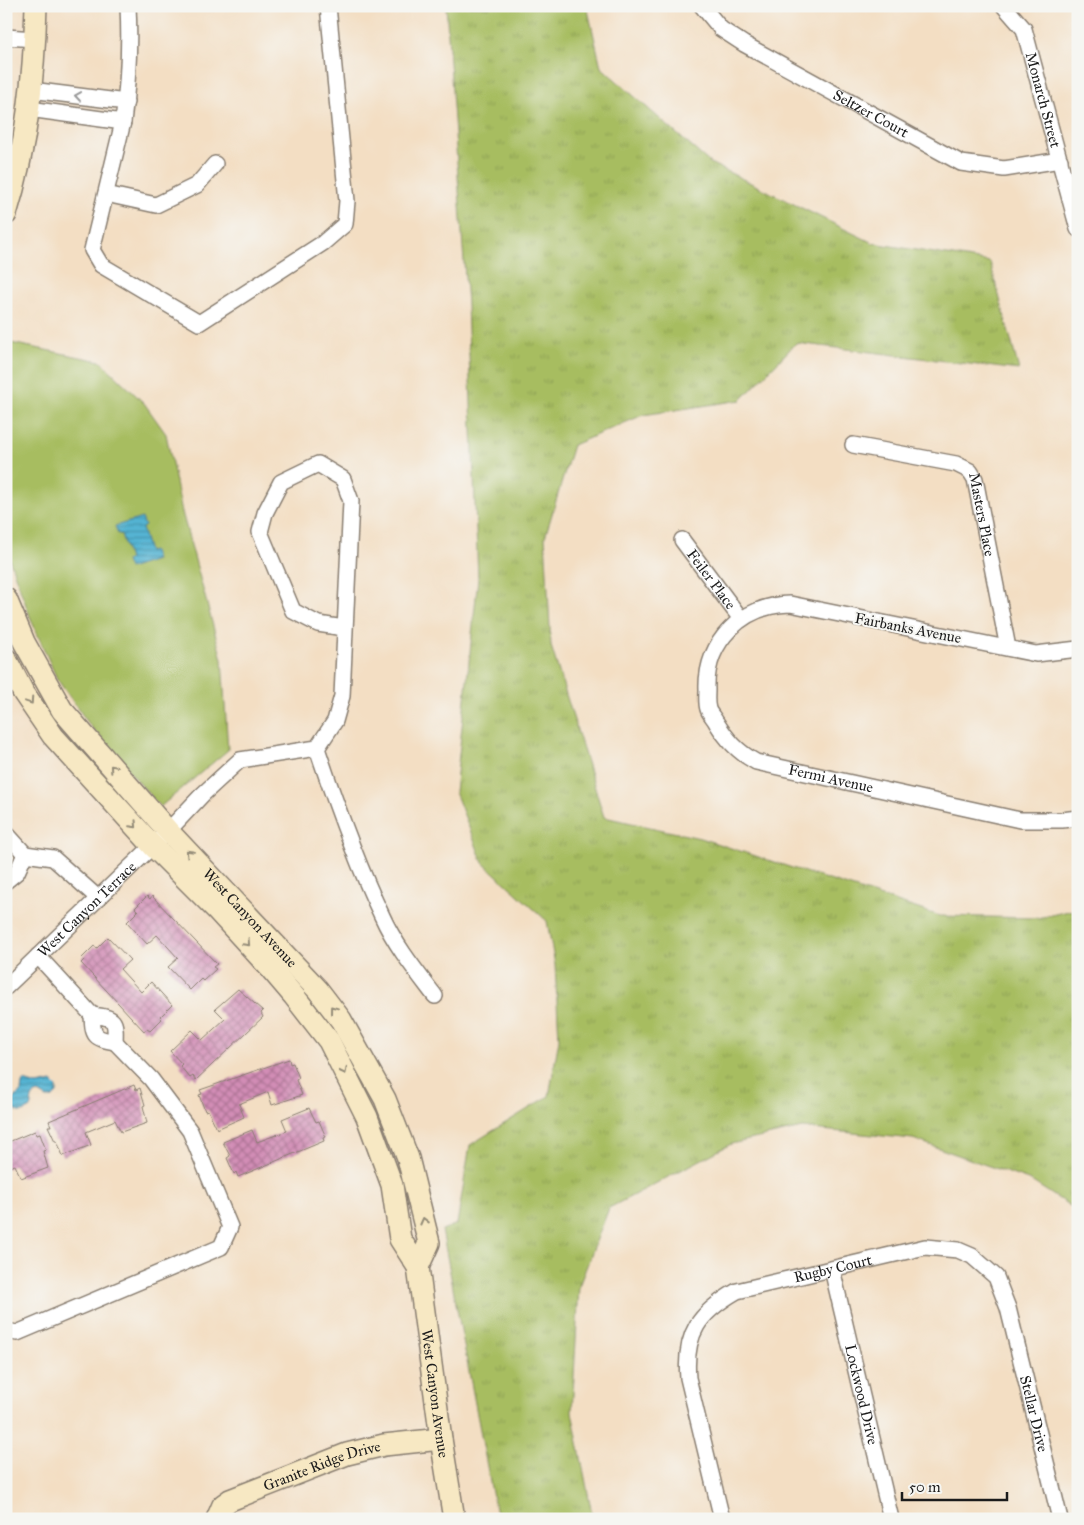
<svg xmlns="http://www.w3.org/2000/svg" width="1084" height="1525" viewBox="0 0 1084 1525" font-family="'IM FELL Great Primer',serif">
	<style>
		.grass { fill: url(#grass-tufts); stroke: #626c3e }
		.park { fill: #a7bd61; stroke: #626c3e }
		.water { fill: url(#water-rules); stroke: #386878 }
		.building { fill: url(#building-cross-hatch) }
		.lines { fill: none; stroke-linecap: round; stroke-linejoin: round }
		.street-casing { stroke: #887d70; stroke-width: 18 }
		.secondary-casing { stroke: #887d70; stroke-width: 24 }
		.street { stroke: #fff; stroke-width: 15 }
		.secondary { stroke: #f7e8c3; stroke-width: 21 }
		.oneway { stroke: #999 }
		.oneway2 { stroke: #948c78 }
		.labels { text-anchor: middle; stroke-width: 4; stroke-linejoin: round; paint-order: stroke }
		.street-label { font-size: 15px; fill: #1c1c1c; stroke: #f6f6f2 }
	</style>
	<defs>
		<pattern id="grass-tufts" width="24" height="20" patternUnits="userSpaceOnUse" patternTransform="scale(1.25)"><rect width="24" height="20" fill="#a7bd61"/><path d="M3 7l-1-3M5 7V3M7 7l1-3M15 17l-1-3M17 17v-4M19 17l1-3" fill="none" stroke="#8fa254"/></pattern>
		<pattern id="water-rules" width="6" height="5" patternUnits="userSpaceOnUse" patternTransform="scale(1.25)"><rect width="6" height="5" fill="#54b4d3"/><path d="M0 2.5h6" fill="none" stroke="#4592aa"/></pattern>
		<pattern id="building-cross-hatch" width="8" height="8" patternUnits="userSpaceOnUse" patternTransform="scale(1.25)"><rect width="8" height="8" fill="#d28db6"/><path d="M0 0l8 8M0 8l8-8" fill="none" stroke="#aa7293"/></pattern>
	</defs>
	<rect width="100%" height="100%" fill="#f6f6f2"/>
	<filter id="ink" filterUnits="userSpaceOnUse"><feTurbulence type="fractalNoise" baseFrequency=".02" numOctaves="2"/><feDisplacementMap in="SourceGraphic" scale="10" xChannelSelector="R" yChannelSelector="G"/><feConvolveMatrix kernelMatrix="1 2 1 2 8 2 1 2 1" color-interpolation-filters="sRGB"/></filter>
	<filter id="wash" filterUnits="userSpaceOnUse"><feTurbulence type="fractalNoise" baseFrequency=".0096" numOctaves="4" result="noise"/><feDisplacementMap in="SourceGraphic" scale="20" xChannelSelector="R" yChannelSelector="G"/><feGaussianBlur stdDeviation="1.12" result="paint"/><feColorMatrix in="noise" values="0 0 0 0 0 0 0 0 0 0 0 0 0 0 0 0 0 1.4 0 .05"/><feComposite in="paint" operator="in"/></filter>
	<g filter="url(#wash)">
		<rect width="100%" height="100%" fill="#f3dec3"/>
		<path class="grass" d="M 446,6 L 587,6 L 601,67 L 710,163 L 873,243 L 990,262 L 1019,370 L 796,343 L 741,400 L 643,415 L 573,445 L 545,537 L 551,646 L 604,817 L 700,838 L 940,916 L 1037,918 L 1078,909 L 1078,1211 L 1031,1181 L 913,1139 L 802,1128 L 731,1144 L 609,1208 L 579,1286 L 572,1412 L 593,1519 L 497,1519 L 442,1230 L 457,1224 L 470,1145 L 549,1096 L 559,1039 L 555,965 L 547,921 L 483,863 L 455,792 L 478,578 L 467,305 Z"/>
		<path class="park" d="M 6,342 L 100,361 L 144,403 L 166,434 L 182,512 L 222,659 L 228,750 L 160,807 L 91,727 L 57,679 L 32,622 L 6,550 Z"/>
		<path class="water" d="M 142,518 L 145,526 L 142,528 L 149,552 L 153,551 L 156,560 L 129,569 L 126,561 L 129,559 L 121,534 L 118,534 L 115,526 Z
			M 24,1081 L 37,1085 L 52,1082 L 57,1087 L 57,1093 L 52,1098 L 47,1098 L 39,1093 C 29,1095 33,1101 30,1108 C 17,1120 4,1104 21,1092 L 22,1084 Z"/>
		<g id="blocks">
			<path class="building" d="M 147,896 L 150,899 L 152,896 L 217,964 L 213,967 L 216,969 L 203,981 L 201,979 L 190,990 L 168,967 L 178,958 L 157,935 L 147,944 L 127,922 L 138,911 L 135,908 Z
				M 108,937 L 130,960 L 120,969 L 141,992 L 151,982 L 172,1005 L 160,1017 L 162,1019 L 150,1031 L 147,1029 L 144,1031 L 81,963 L 84,960 L 82,958 L 94,946 L 97,948 Z
				M 238,989 L 263,1011 L 261,1013 L 263,1017 L 196,1080 L 193,1076 L 190,1078 L 180,1066 L 182,1064 L 170,1051 L 192,1030 L 202,1040 L 225,1019 L 215,1009 Z
				M 289,1059 L 290,1064 L 293,1063 L 299,1078 L 296,1080 L 302,1095 L 272,1105 L 268,1092 L 239,1104 L 244,1117 L 217,1129 L 208,1110 L 205,1111 L 199,1095 L 202,1094 L 200,1090 Z
				M 134,1085 L 136,1090 L 140,1088 L 145,1105 L 143,1106 L 147,1123 L 121,1132 L 115,1120 L 86,1132 L 91,1145 L 63,1156 L 57,1141 L 55,1141 L 48,1126 L 51,1126 L 49,1121 Z
				M 309,1108 L 316,1122 L 319,1121 L 326,1137 L 323,1138 L 324,1141 L 238,1177 L 236,1172 L 234,1174 L 227,1158 L 230,1156 L 223,1142 L 252,1130 L 257,1142 L 287,1131 L 282,1119 Z
				M 35,1131 L 36,1135 L 40,1134 L 46,1150 L 43,1151 L 48,1168 L 21,1178 L 15,1165 L 6,1169 L 6,1143 Z"/>
		</g>
	</g>
	<g filter="url(#ink)">
		<use href="#blocks" fill-opacity="0" stroke="#887d70" stroke-width="1"/>
		<g class="lines">
			<g class="street-casing">
				<g id="street">
					<path d="M 128,6 C 130,45 128,84 123,122 L 92,250 L 101,265 L 199,323 L 323,243 L 345,224 L 347,201 L 328,6"/>
					<path id="s1" d="M 702,6 L 721,29 L 744,44 L 961,163 L 1004,169 L 1060,160"/>
					<path id="s2" d="M 1004,6 L 1024,29 L 1078,229"/>
					<path d="M 6,37 L 35,39"/>
					<path d="M 31,90 L 126,102"/>
					<path d="M 29,109 L 123,122"/>
					<path d="M 106,194 L 156,205 L 197,185 L 215,164"/>
					<path id="s3" d="M 853,445 L 956,464 L 970,471 L 975,479 L 1008,648"/>
					<path id="s4" d="M 682,540 L 741,619"/>
					<path id="s5" d="M 1078,649 L 1036,654 L 790,604 C 743,605 705,641 707,690 C 707,696 706,703 708,709 C 709,713 714,718 716,722 C 727,740 738,752 756,762 L 1020,820 L 1062,820 L 1078,818"/>
					<path d="M 317,748 C 336,805 356,862 382,916 C 395,945 416,971 435,996"/>
					<path d="M 6,833 L 25,854 L 53,858 L 98,898"/>
					<path d="M 6,881 L 17,872 L 25,854"/>
					<path d="M 38,956 L 92,1015"/>
					<path id="s6" d="M 6,987 L 168,831 L 202,795 L 240,760 L 317,748 L 335,721 L 342,696 L 351,501 L 343,479 L 318,464 L 281,482 L 265,513 L 260,532 L 293,611 L 318,624 L 344,628"/>
					<path d="M 92,1015 C 115,1018 116,1019 115,1042 C 94,1038 93,1037 92,1015 Z"/>
					<path id="s7" d="M 832,1269 L 891,1519"/>
					<path d="M 6,1331 L 17,1333 L 221,1247 L 230,1227 L 190,1131 L 151,1079 L 115,1042"/>
					<path id="s8" d="M 722,1519 L 688,1378 C 684,1333 699,1313 737,1291 L 925,1247 L 958,1250 L 972,1256 L 996,1277 L 1008,1308 L 1060,1519"/>
				</g>
			</g>
			<g class="secondary-casing">
				<g id="secondary">
					<path d="M 6,214 C 27,146 34,77 36,6"/>
					<path id="s9" d="M 6,599 L 24,642 L 62,710 L 168,831 L 318,990 L 341,1020 L 385,1099 L 408,1158 L 429,1243 L 418,1267"/>
					<path id="s10" d="M 6,659 L 23,692 L 53,736 L 153,846 L 216,909 L 271,969 L 294,996 L 329,1041 L 367,1117 L 392,1185 L 400,1239 L 418,1267 L 441,1439 L 454,1519"/>
					<path id="s11" d="M 217,1519 L 223,1505 L 230,1500 L 347,1454 L 384,1445 L 441,1439"/>
				</g>
			</g>
			<use href="#street" class="street"/>
			<use href="#secondary" class="secondary"/>
		</g>
		<defs><path id="oneway-chevron" d="M-2-3.5L2.5 0L-2 3.5" fill="none" stroke-width="1.6" stroke-linecap="round" stroke-linejoin="round" transform="scale(1.25)"/></defs>
		<use class="oneway" href="#oneway-chevron" transform="translate(78 96) rotate(-172)"/>
		<g class="oneway2">
			<use href="#oneway-chevron" transform="translate(30 701) rotate(56)"/>
			<use href="#oneway-chevron" transform="translate(113 768) rotate(-131)"/>
			<use href="#oneway-chevron" transform="translate(134 825) rotate(47)"/>
			<use href="#oneway-chevron" transform="translate(189 853) rotate(-133)"/>
			<use href="#oneway-chevron" transform="translate(247 943) rotate(47)"/>
			<use href="#oneway-chevron" transform="translate(333 1009) rotate(-127)"/>
			<use href="#oneway-chevron" transform="translate(344 1071) rotate(63)"/>
			<use href="#oneway-chevron" transform="translate(424 1221) rotate(-104)"/>
		</g>
	</g>
	<g class="labels">
		<g class="street-label">
			<text dy="5" stroke="none"><textPath href="#s2" startOffset="104">Monarch Street</textPath></text>
			<text dy="5" stroke="none"><textPath href="#s1" startOffset="202">Seltzer Court</textPath></text>
			<text dy="5" stroke="none"><textPath href="#s3" startOffset="166">Masters Place</textPath></text>
			<text dy="5" stroke="none"><textPath href="#s4" startOffset="49">Feiler Place</textPath></text>
			<text transform="translate(908 628) rotate(11)" y="5">Fairbanks Avenue</text>
			<text dy="5" stroke="none"><textPath href="#s5" startOffset="595">Fermi Avenue</textPath></text>
			<text dy="5" stroke="none"><textPath href="#s6" startOffset="112">West Canyon Terrace</textPath></text>
			<text dy="5" stroke="none"><textPath href="#s9" startOffset="405">West Canyon Avenue</textPath></text>
			<text dy="5" stroke="none"><textPath href="#s8" startOffset="351">Rugby Court</textPath></text>
			<text dy="5" stroke="none"><textPath href="#s10" startOffset="875">West Canyon Avenue</textPath></text>
			<text dy="5" stroke="none"><textPath href="#s7" startOffset="129">Lockwood Drive</textPath></text>
			<text dy="5" stroke="none"><textPath href="#s8" startOffset="668">Stellar Drive</textPath></text>
			<text dy="5" stroke="none"><textPath href="#s11" startOffset="122">Granite Ridge Drive</textPath></text>
		</g>
	</g>
	<rect width="1084" height="1525" fill="none" stroke="#f6f6f2" stroke-width="25"/>
	<path d="M902 1492v8h105v-8" fill="none" stroke="#1c1c1c" stroke-width="2.5"/>
	<text x="909" y="1492" font-size="15" fill="#1c1c1c" stroke="#f6f6f2" stroke-width="4" paint-order="stroke">50 m</text>
</svg>
